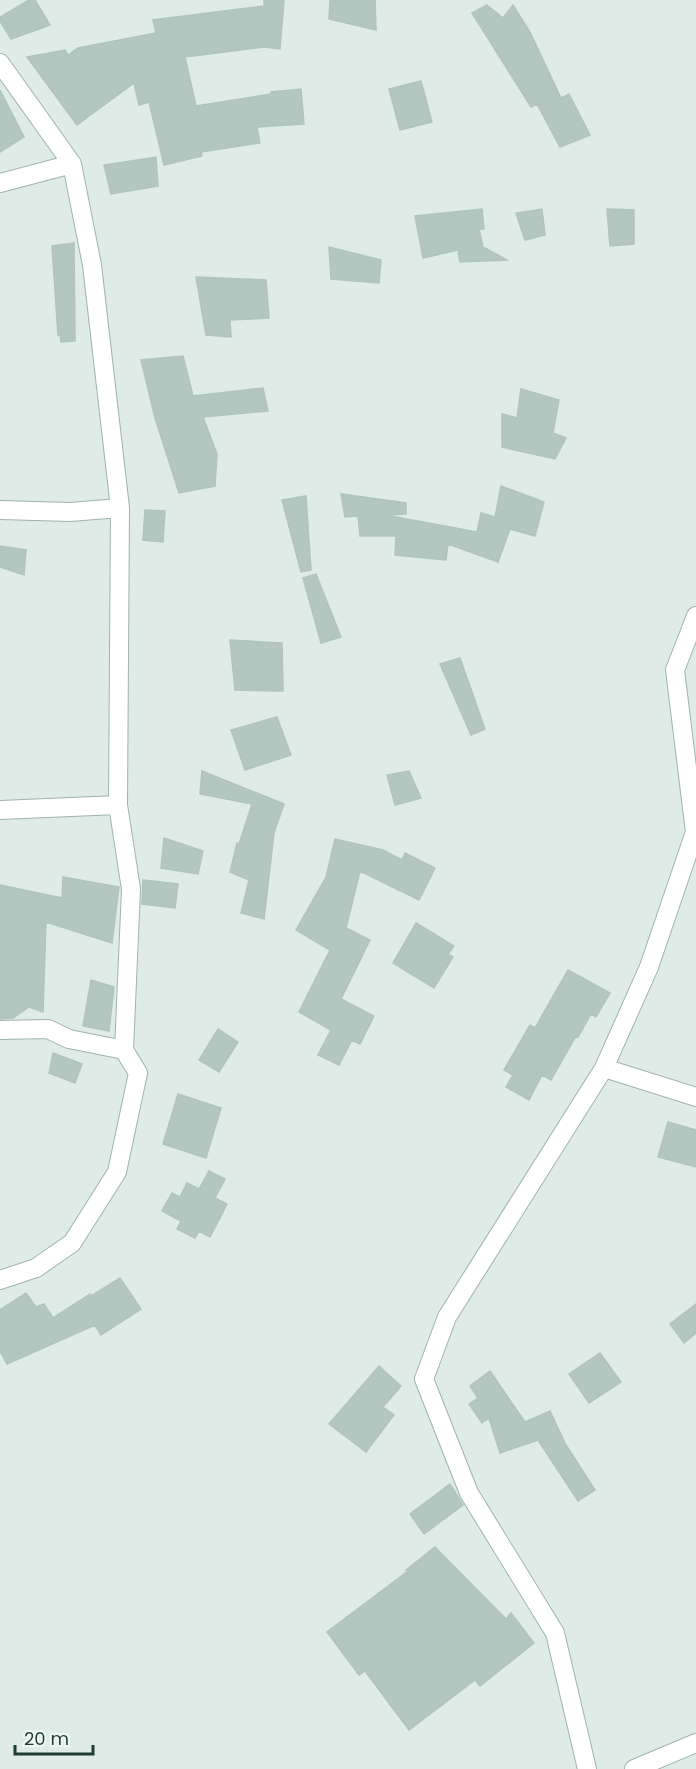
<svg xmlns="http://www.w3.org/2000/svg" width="696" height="1769" viewBox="0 0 696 1769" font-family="Poppins,sans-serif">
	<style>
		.building { fill: #b3c6bf; stroke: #b0c5be; stroke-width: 1.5 }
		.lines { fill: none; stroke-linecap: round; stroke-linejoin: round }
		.minor-casing { stroke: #a1b3ae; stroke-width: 20 }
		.minor { stroke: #fff; stroke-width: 18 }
	</style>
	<rect width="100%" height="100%" fill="#deebe6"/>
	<path class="building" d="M 29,0 L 35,0 L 50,25 L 11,39 L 0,21 L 0,17 Z
		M 264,0 L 284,0 L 280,49 L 264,47 L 185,57 L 196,106 L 271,94 L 271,92 L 301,89 L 304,124 L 257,127 L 260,143 L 201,152 L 202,156 L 164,165 L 149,102 L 139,105 L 134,83 L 77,125 L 27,57 L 65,50 L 68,55 L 78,48 L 156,33 L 153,20 L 264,6 Z
		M 330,0 L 375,0 L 376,30 L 329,19 Z
		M 487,5 L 503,18 L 513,5 L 530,32 L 561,98 L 569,94 L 590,135 L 560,147 L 537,104 L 531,107 L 472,13 Z
		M 421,81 L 432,122 L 400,130 L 389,89 Z
		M 0,90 L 24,137 L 0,152 Z
		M 156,157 L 158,186 L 111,194 L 104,165 Z
		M 482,209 L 484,229 L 479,229 L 483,247 L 507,260 L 460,262 L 458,250 L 423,258 L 415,216 Z
		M 542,209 L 545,235 L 525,240 L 516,213 Z
		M 607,209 L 634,210 L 634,244 L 610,246 Z
		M 74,243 L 75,341 L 61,342 L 60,335 L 58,335 L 52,246 Z
		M 329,247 L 381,260 L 379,283 L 331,279 Z
		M 196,277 L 266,280 L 269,318 L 230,320 L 231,337 L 206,335 Z
		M 183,356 L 193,396 L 263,388 L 268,411 L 203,417 L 217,454 L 215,486 L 179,493 L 155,418 L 141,360 Z
		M 521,389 L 559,400 L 553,433 L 566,438 L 555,459 L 502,447 L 502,414 L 517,418 Z
		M 501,486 L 544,502 L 535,536 L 510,529 L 498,562 L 448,544 L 446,560 L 395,555 L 396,536 L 360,536 L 358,516 L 345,517 L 341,494 L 406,503 L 406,514 L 385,515 L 477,532 L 481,513 L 495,517 Z
		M 306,496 L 311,570 L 301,572 L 282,500 Z
		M 145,510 L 165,511 L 163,542 L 143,540 Z
		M 0,546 L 26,550 L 24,575 L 0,567 Z
		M 316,574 L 341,637 L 321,643 L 303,578 Z
		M 230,640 L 282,643 L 283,691 L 235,690 Z
		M 460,658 L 485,729 L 471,735 L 440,664 Z
		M 277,717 L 291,755 L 245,770 L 231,730 Z
		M 202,771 L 284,804 L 274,833 L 264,919 L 241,913 L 249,880 L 230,872 L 237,843 L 239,844 L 252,804 L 200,794 Z
		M 409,771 L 421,798 L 395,805 L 387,775 Z
		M 164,838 L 203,851 L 198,874 L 161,868 Z
		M 335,839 L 383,850 L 402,860 L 405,853 L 435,868 L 419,900 L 360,871 L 346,928 L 370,940 L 341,999 L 374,1016 L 360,1044 L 352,1040 L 339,1065 L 318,1055 L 331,1030 L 299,1012 L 330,950 L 296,930 L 326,877 Z
		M 63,877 L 119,887 L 112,943 L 46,922 L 43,1012 L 29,1007 L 13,1018 L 0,1019 L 0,885 L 62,898 Z
		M 143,880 L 178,884 L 175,908 L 142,904 Z
		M 416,923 L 454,946 L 448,954 L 453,957 L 434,988 L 393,963 Z
		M 568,970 L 610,993 L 596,1017 L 591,1014 L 578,1037 L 576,1036 L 551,1080 L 542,1075 L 529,1100 L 506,1087 L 513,1075 L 504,1070 L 530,1025 L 535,1028 Z
		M 91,980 L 114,987 L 109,1031 L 83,1026 Z
		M 218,1029 L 238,1042 L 219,1072 L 199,1060 Z
		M 53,1053 L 82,1064 L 75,1083 L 49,1073 Z
		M 178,1094 L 221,1108 L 206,1158 L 163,1144 Z
		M 668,1122 L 696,1130 L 696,1167 L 658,1157 Z
		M 209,1171 L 225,1179 L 215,1198 L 227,1204 L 210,1237 L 199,1231 L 195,1238 L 177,1229 L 181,1221 L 162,1211 L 172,1193 L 180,1197 L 187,1183 L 199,1189 Z
		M 120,1278 L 141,1309 L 101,1335 L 95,1325 L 7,1364 L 0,1351 L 0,1310 L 26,1293 L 36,1307 L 44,1304 L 53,1318 L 90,1294 L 91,1296 Z
		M 696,1304 L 696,1333 L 684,1343 L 670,1324 Z
		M 600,1353 L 621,1382 L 589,1403 L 569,1374 Z
		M 379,1366 L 401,1386 L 383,1407 L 394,1415 L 366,1452 L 329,1424 Z
		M 490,1371 L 525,1422 L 550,1411 L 566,1445 L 595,1490 L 578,1501 L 538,1440 L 500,1453 L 489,1418 L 482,1423 L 469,1404 L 478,1398 L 470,1386 Z
		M 450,1484 L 463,1505 L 424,1534 L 410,1514 Z
		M 435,1547 L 506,1619 L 511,1613 L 534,1643 L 480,1686 L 475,1680 L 409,1730 L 365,1671 L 359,1675 L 327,1632 L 408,1571 L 406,1570 Z"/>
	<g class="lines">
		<g class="minor-casing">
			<path id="minor" d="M 0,63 L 72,164 L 92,265 L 120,508 L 118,805 L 131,889 L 124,1050 L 138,1073 L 117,1172 L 72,1243 L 36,1268 L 0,1280
				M 0,183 L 72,164
				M 0,510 L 70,512 L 120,508
				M 0,810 L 118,805
				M 0,1030 L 48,1029 L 69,1039 L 124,1050
				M 604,1068 L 696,1097
				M 587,1769 L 555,1633 L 469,1493 L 424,1379 L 447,1317 L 604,1068 L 649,967 L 695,832 L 675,670 L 696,616
				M 634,1769 L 696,1743"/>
		</g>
		<use href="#minor" class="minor"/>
	</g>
	<path d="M15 1745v9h78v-9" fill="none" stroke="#1e3c36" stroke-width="3"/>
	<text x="24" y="1745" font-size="18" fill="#1e3c36" stroke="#eef8f3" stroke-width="4.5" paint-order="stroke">20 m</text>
</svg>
